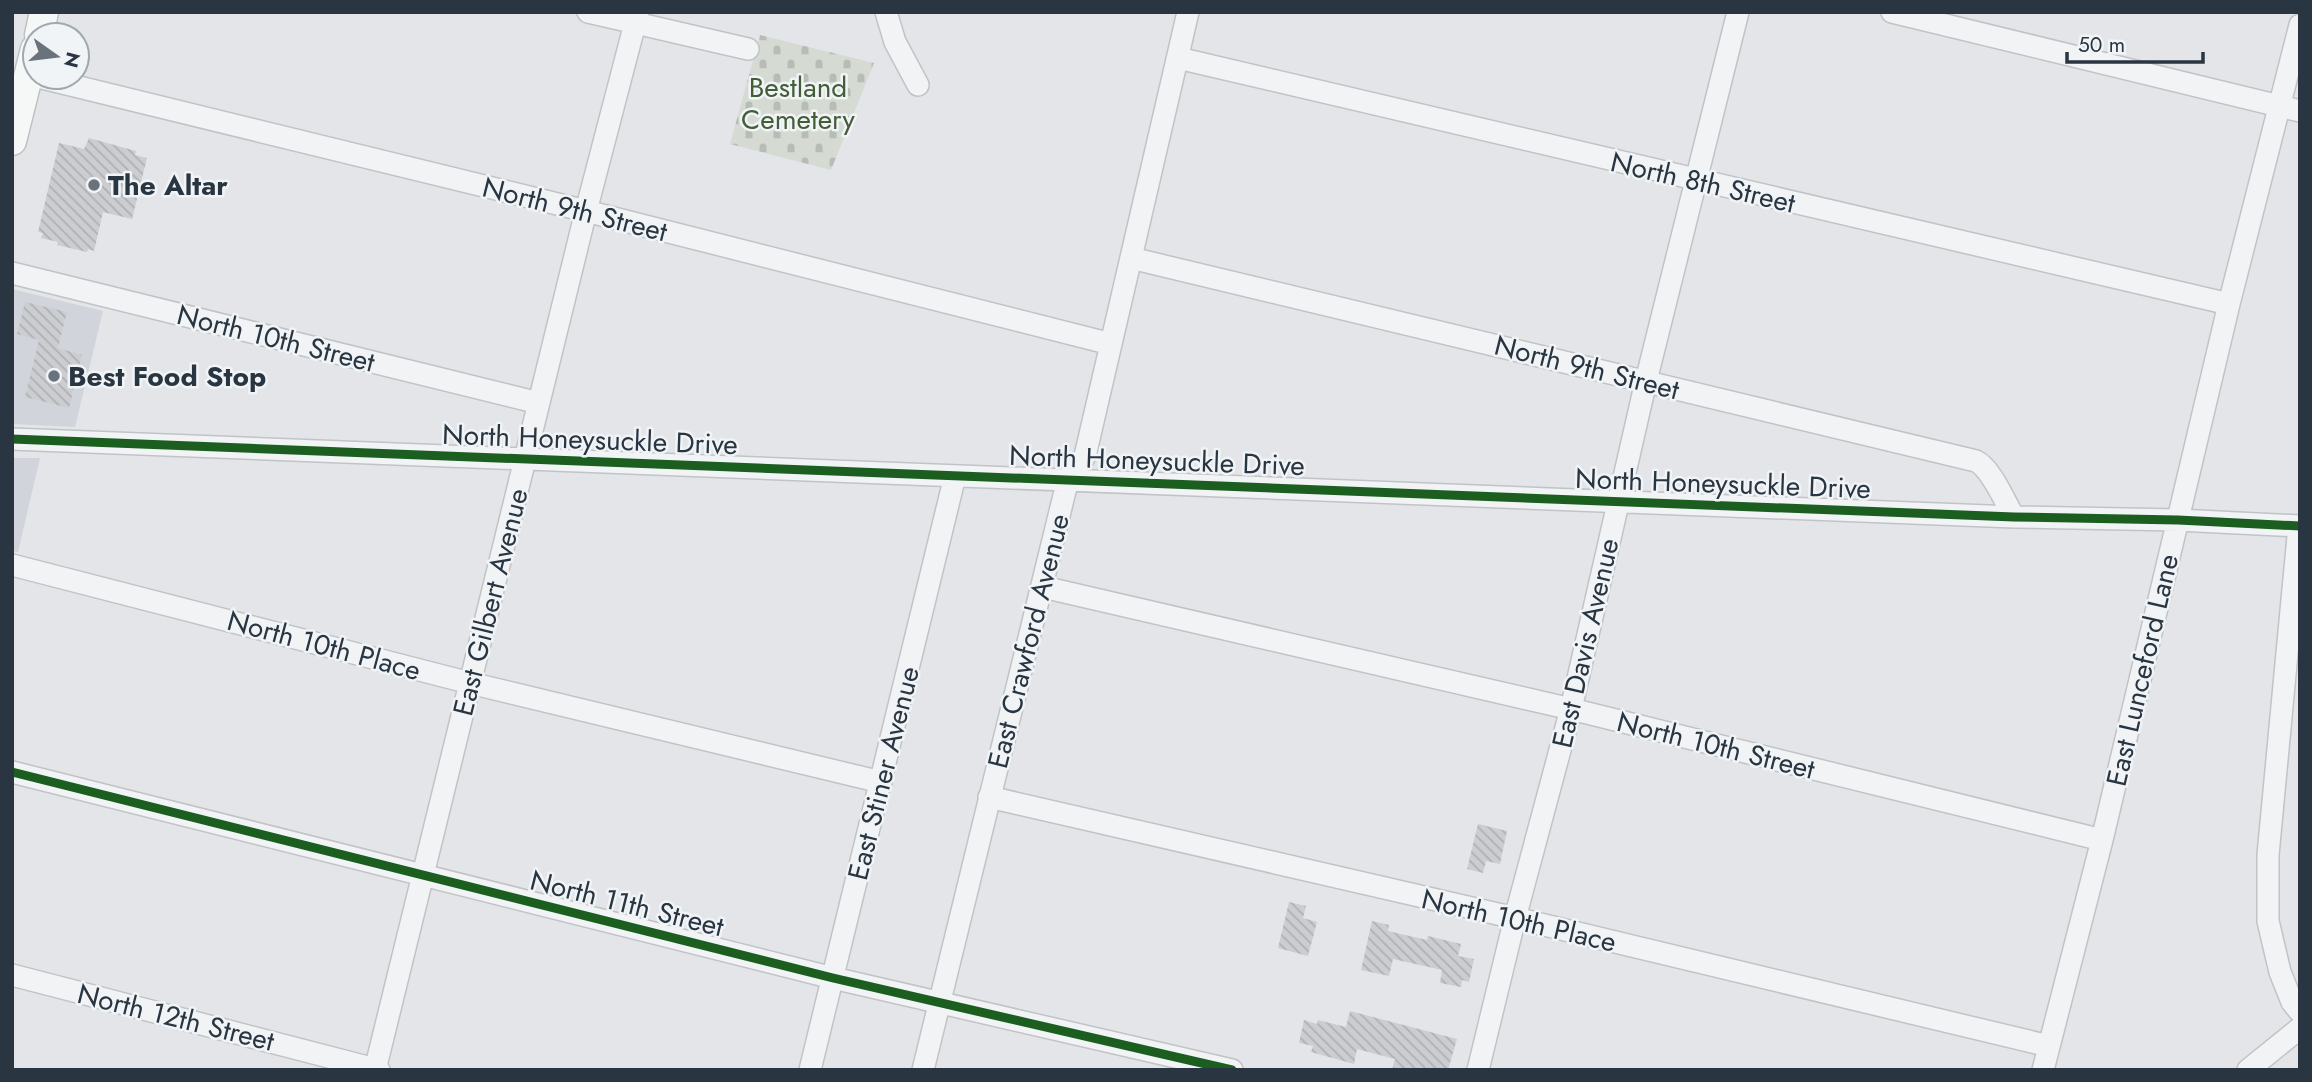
<svg xmlns="http://www.w3.org/2000/svg" width="2312" height="1082" viewBox="0 0 2312 1082" font-family="Jost,sans-serif">
	<style>
		.built { fill: #d1d5db }
		.cemetery { fill: url(#cemetery-stones) }
		.building { fill: url(#building-back-hatch) }
		.lines { fill: none; stroke-linecap: round; stroke-linejoin: round }
		.minor-casing { stroke: #c1c3c6; stroke-width: 24 }
		.major-casing { stroke: #bfc2c5; stroke-width: 31 }
		.minor { stroke: #f2f3f5; stroke-width: 21 }
		.major { stroke: #f6f7f7; stroke-width: 28 }
		.cycleway-casing { stroke: #f1f4f7; stroke-width: 13 }
		.cycleway { stroke: #1b5e20; stroke-width: 9 }
		.poi-dot { fill: #6a737b; stroke: #f1f4f7; stroke-width: 2.5 }
		.labels { text-anchor: middle; stroke-width: 5; stroke-linejoin: round; paint-order: stroke }
		.park-label { font-size: 28px; fill: #435d37; stroke: #f1f4f7 }
		.street-label { font-size: 28px; fill: #293541; stroke: #f1f4f7 }
		.poi-label { font-size: 28px; font-weight: bold; fill: #293541; stroke: #f1f4f7; text-anchor: start }
	</style>
	<defs>
		<pattern id="cemetery-stones" width="16" height="16" patternUnits="userSpaceOnUse" patternTransform="scale(1.75)"><rect width="16" height="16" fill="#d5dbd3"/><path d="M2 7V4a2 2 0 0 1 4 0v3zM10 15v-3a2 2 0 0 1 4 0v3z" fill="#b7bdb6"/></pattern>
		<pattern id="building-back-hatch" width="6" height="6" patternUnits="userSpaceOnUse" patternTransform="scale(1.75)"><rect width="6" height="6" fill="#cbcdd0"/><path d="M-1 5l2 2M0 0l6 6M5-1l2 2" fill="none" stroke="#aeb1b4"/></pattern>
	</defs>
	<rect width="100%" height="100%" fill="#e3e5e8"/>
	<path class="built" d="M 12,289 L 103,311 L 75,427 L 12,424 Z
		M 12,458 L 40,458 L 18,552 L 12,551 Z"/>
	<path class="cemetery" d="M 760,35 L 874,63 L 831,170 L 730,144 Z"/>
	<path class="building" d="M 89,138 L 136,151 L 135,155 L 147,158 L 132,219 L 103,212 L 94,251 L 88,249 L 87,252 L 57,245 L 58,242 L 41,238 L 43,233 L 38,232 L 59,143 L 84,149 Z
		M 25,302 L 67,312 L 58,348 L 82,355 L 69,408 L 25,397 L 39,340 L 17,334 Z
		M 1478,824 L 1507,831 L 1500,864 L 1486,861 L 1483,873 L 1467,869 Z
		M 1289,902 L 1306,906 L 1303,918 L 1317,922 L 1308,956 L 1278,948 Z
		M 1372,921 L 1389,925 L 1388,931 L 1427,940 L 1428,936 L 1461,944 L 1458,956 L 1474,959 L 1469,982 L 1462,980 L 1461,987 L 1440,983 L 1442,970 L 1393,959 L 1389,976 L 1361,970 Z
		M 1350,1011 L 1457,1039 L 1448,1070 L 1392,1070 L 1395,1059 L 1357,1049 L 1354,1064 L 1311,1052 L 1313,1046 L 1299,1043 L 1304,1020 L 1317,1024 L 1318,1020 L 1346,1027 Z"/>
	<g class="lines">
		<g class="minor-casing">
			<path id="minor" d="M 588,12 L 748,49
				M 886,12 L 895,42 L 918,85
				M 1892,12 L 2300,111
				M 1178,58 L 2229,304
				M 38,77 L 586,211 L 1111,344
				M 1131,258 L 1976,461 C 1991,468 2005,502 2014,517
				M 12,273 L 539,403
				M 12,439 L 2014,517 L 2178,520 L 2300,526
				M 2299,526 L 2268,855 L 2268,921 L 2280,972 L 2292,1002 L 2300,1012
				M 12,565 L 470,683 L 881,782
				M 1043,587 L 1571,709 L 2102,840
				M 12,772 L 833,978 L 1232,1070
				M 989,797 L 1515,918 L 2049,1046
				M 12,975 L 379,1070
				M 375,1070 L 586,211 L 638,12
				M 810,1070 L 955,476
				M 923,1070 L 1068,479 L 1085,456 L 1188,12
				M 1478,1070 L 1515,918 L 1571,709 L 1646,381 L 1738,12
				M 2043,1070 L 2102,840 L 2229,304 L 2300,25
				M 2248,1070 L 2300,1028"/>
		</g>
		<g class="major-casing">
			<path id="major" d="M 39,35 L 44,12
				M 12,141 L 35,49"/>
		</g>
		<use href="#minor" class="minor"/>
		<use href="#major" class="major"/>
		<g class="cycleway-casing">
			<path id="cycleway" d="M 12,439 L 2014,517 L 2178,520 L 2300,526
				M 12,772 L 833,978 L 1232,1070"/>
		</g>
		<use href="#cycleway" class="cycleway"/>
	</g>
	<g class="poi-dot">
		<circle cx="94" cy="185" r="7"/>
		<circle cx="54" cy="376" r="7"/>
	</g>
	<g class="labels">
		<g class="park-label">
			<text x="798" y="97">Bestland<tspan x="798" dy="32">Cemetery</tspan></text>
		</g>
		<g class="street-label">
			<text transform="translate(1703 182) rotate(13)" y="10">North 8th Street</text>
			<text transform="translate(575 209) rotate(14)" y="10">North 9th Street</text>
			<text transform="translate(276 338) rotate(14)" y="10">North 10th Street</text>
			<text transform="translate(1587 367) rotate(14)" y="10">North 9th Street</text>
			<text transform="translate(590 439) rotate(2)" y="10">North Honeysuckle Drive</text>
			<text transform="translate(1157 460) rotate(2)" y="10">North Honeysuckle Drive</text>
			<text transform="translate(1723 483) rotate(2)" y="10">North Honeysuckle Drive</text>
			<text transform="translate(490 602) rotate(-76)" y="10">East Gilbert Avenue</text>
			<text transform="translate(1028 641) rotate(-76)" y="10">East Crawford Avenue</text>
			<text transform="translate(1585 643) rotate(-77)" y="10">East Davis Avenue</text>
			<text transform="translate(324 645) rotate(15)" y="10">North 10th Place</text>
			<text transform="translate(2142 670) rotate(-77)" y="10">East Lunceford Lane</text>
			<text transform="translate(1716 745) rotate(14)" y="10">North 10th Street</text>
			<text transform="translate(883 773) rotate(-76)" y="10">East Stiner Avenue</text>
			<text transform="translate(627 903) rotate(14)" y="10">North 11th Street</text>
			<text transform="translate(1519 920) rotate(13)" y="10">North 10th Place</text>
			<text transform="translate(176 1017) rotate(14)" y="10">North 12th Street</text>
		</g>
		<g class="poi-label">
			<text x="108" y="195">The Altar</text>
			<text x="68" y="386">Best Food Stop</text>
		</g>
	</g>
	<rect width="2312" height="1082" fill="none" stroke="#293541" stroke-width="28"/>
	<g transform="translate(56 56) rotate(104)"><circle r="33" fill="#f1f4f7" stroke="#a1a8ae" stroke-width="2"/>
	<path d="M0-5L12 26L0 18L-12 26Z" fill="#6a737b"/>
	<text y="-10" font-size="19" font-weight="bold" text-anchor="middle" fill="#293541">N</text>
	</g>
	<path d="M2067 52v10h136v-10" fill="none" stroke="#293541" stroke-width="3.5"/>
	<text x="2078" y="52" font-size="21" fill="#293541" stroke="#f1f4f7" stroke-width="5" paint-order="stroke">50 m</text>
</svg>
